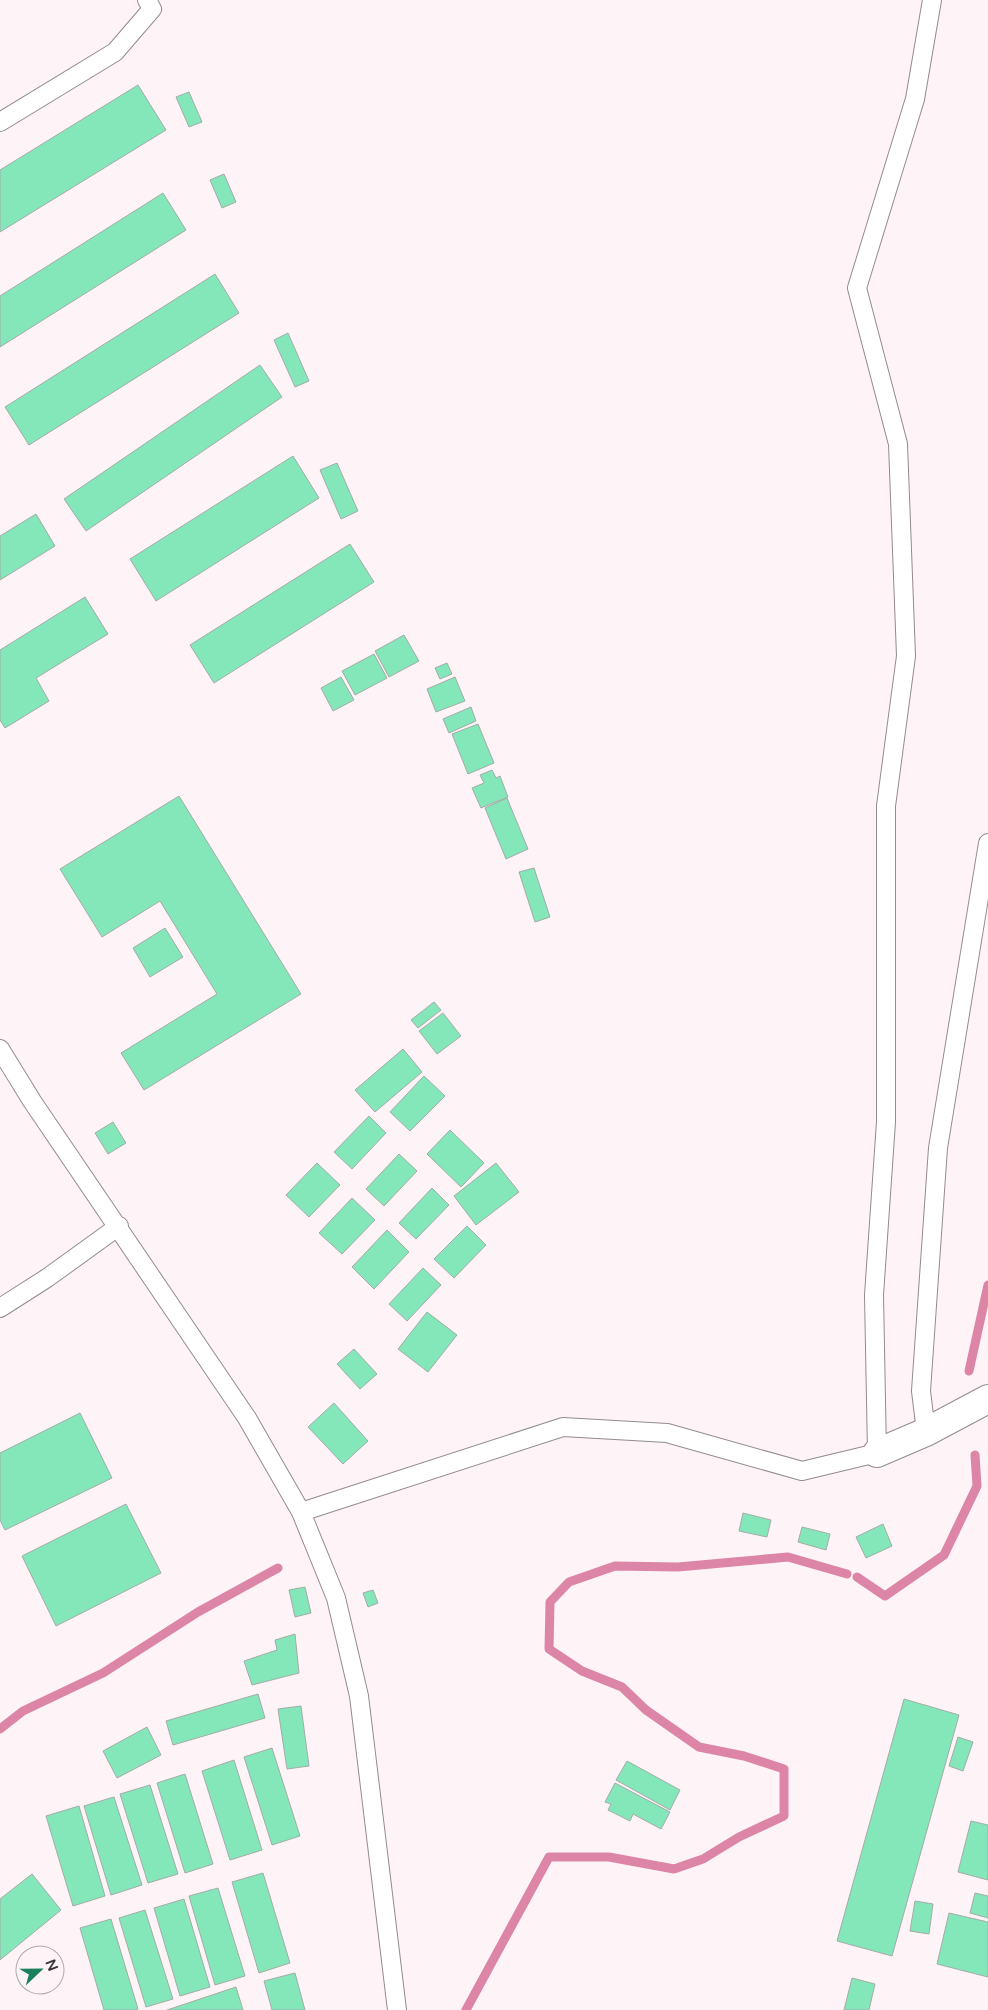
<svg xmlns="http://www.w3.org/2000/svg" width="988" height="2010" viewBox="0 0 988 2010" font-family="'Varela Round',sans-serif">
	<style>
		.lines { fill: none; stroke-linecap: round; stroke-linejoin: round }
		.stream { stroke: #dd85a6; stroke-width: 9 }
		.building { fill: #84e7ba; stroke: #a3aba6 }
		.service-casing { stroke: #938b8d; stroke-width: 20 }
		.minor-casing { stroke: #938b8d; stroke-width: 30 }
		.service { stroke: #fff; stroke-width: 18 }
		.minor { stroke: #fff; stroke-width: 28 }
	</style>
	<rect width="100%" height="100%" fill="#fef4f7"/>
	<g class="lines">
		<path class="stream" d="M 969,1371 L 988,1285
			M 857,1577 L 885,1596 L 944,1555 L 977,1486 L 975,1455
			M 0,1729 L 23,1711 L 103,1673 L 198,1612 L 278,1568
			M 466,2010 L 549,1857 L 609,1857 L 674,1869 L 703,1859 L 739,1837 L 784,1816 L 784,1769 L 744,1756 L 699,1747 L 646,1710 L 622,1687 L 582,1671 L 549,1649 L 550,1602 L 569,1582 L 615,1566 L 678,1567 L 788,1557 L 847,1574"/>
	</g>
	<path class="building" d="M 138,85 L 166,130 L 0,232 L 0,170 Z
		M 189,92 L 202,122 L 189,127 L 176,97 Z
		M 224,174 L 236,202 L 222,208 L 210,180 Z
		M 163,193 L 186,230 L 0,347 L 0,296 Z
		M 215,274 L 239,313 L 29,445 L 5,407 Z
		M 288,333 L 309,381 L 295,387 L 274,340 Z
		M 260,365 L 282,397 L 86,531 L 64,499 Z
		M 293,456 L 319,498 L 156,601 L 130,559 Z
		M 337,463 L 358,511 L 341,519 L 320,470 Z
		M 36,514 L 55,546 L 0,580 L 0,536 Z
		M 350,544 L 374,582 L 214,683 L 190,645 Z
		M 85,597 L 108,634 L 36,678 L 49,701 L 5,728 L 0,720 L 0,650 Z
		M 404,635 L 419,661 L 389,677 L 375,651 Z
		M 374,654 L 387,678 L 355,695 L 342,671 Z
		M 447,663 L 452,674 L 440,679 L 435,668 Z
		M 341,677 L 354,700 L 333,711 L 321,688 Z
		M 455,677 L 465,701 L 436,712 L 427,689 Z
		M 471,707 L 476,721 L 449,733 L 443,719 Z
		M 478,724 L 494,763 L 468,774 L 452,734 Z
		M 492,770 L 496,778 L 500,776 L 508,797 L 481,808 L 472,788 L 484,783 L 480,775 Z
		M 179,796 L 301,994 L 144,1090 L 121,1053 L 217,994 L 160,901 L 102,937 L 60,869 Z
		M 507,798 L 528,849 L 506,859 L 485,808 Z
		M 534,868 L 550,917 L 535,922 L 519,872 Z
		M 165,928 L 183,957 L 150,977 L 133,948 Z
		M 434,1002 L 441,1010 L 418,1028 L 411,1020 Z
		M 443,1013 L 461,1036 L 437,1054 L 419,1031 Z
		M 403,1049 L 422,1072 L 375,1112 L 355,1090 Z
		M 424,1076 L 445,1096 L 410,1131 L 390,1112 Z
		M 369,1116 L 386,1133 L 352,1169 L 334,1152 Z
		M 113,1122 L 126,1143 L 108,1154 L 95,1133 Z
		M 450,1130 L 484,1163 L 461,1187 L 427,1154 Z
		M 399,1154 L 417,1171 L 384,1206 L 366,1189 Z
		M 317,1163 L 340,1185 L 309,1217 L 286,1195 Z
		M 496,1163 L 519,1192 L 476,1225 L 454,1196 Z
		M 432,1188 L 449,1205 L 416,1239 L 399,1223 Z
		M 352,1198 L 375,1220 L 342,1254 L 319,1233 Z
		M 467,1226 L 486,1245 L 454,1278 L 434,1259 Z
		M 387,1230 L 409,1252 L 374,1289 L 352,1267 Z
		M 423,1268 L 441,1285 L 407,1321 L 389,1304 Z
		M 427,1312 L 457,1335 L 428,1372 L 398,1349 Z
		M 354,1349 L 377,1374 L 360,1389 L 337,1364 Z
		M 334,1403 L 368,1441 L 343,1464 L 308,1427 Z
		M 80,1413 L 112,1478 L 5,1530 L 0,1520 L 0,1453 Z
		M 126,1504 L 161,1573 L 56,1626 L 22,1556 Z
		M 743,1513 L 771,1520 L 767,1537 L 739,1531 Z
		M 883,1524 L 892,1546 L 866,1558 L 856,1537 Z
		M 802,1527 L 830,1534 L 826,1550 L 798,1542 Z
		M 305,1587 L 311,1613 L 295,1617 L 289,1590 Z
		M 373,1590 L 378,1603 L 368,1607 L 363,1593 Z
		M 295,1634 L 299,1673 L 252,1685 L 244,1661 L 277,1650 L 275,1640 Z
		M 258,1694 L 265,1718 L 173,1745 L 166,1721 Z
		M 904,1699 L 959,1715 L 892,1956 L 837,1941 Z
		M 301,1706 L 309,1766 L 287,1769 L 278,1709 Z
		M 147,1727 L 161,1755 L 117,1778 L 103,1751 Z
		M 958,1737 L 973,1742 L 963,1771 L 949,1766 Z
		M 272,1748 L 300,1836 L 272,1845 L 244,1757 Z
		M 234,1760 L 262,1850 L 230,1860 L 202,1771 Z
		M 627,1761 L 680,1790 L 670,1810 L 616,1780 Z
		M 185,1774 L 213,1864 L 185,1873 L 157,1783 Z
		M 615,1783 L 670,1812 L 661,1829 L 633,1814 L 630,1821 L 608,1810 L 611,1804 L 605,1802 Z
		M 150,1785 L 178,1874 L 148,1883 L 120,1794 Z
		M 114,1797 L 142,1885 L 111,1895 L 84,1806 Z
		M 79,1806 L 105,1896 L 73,1906 L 46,1816 Z
		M 971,1821 L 988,1825 L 988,1880 L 958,1872 Z
		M 263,1873 L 290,1963 L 259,1973 L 232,1882 Z
		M 32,1874 L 61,1910 L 0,1960 L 0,1899 Z
		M 218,1888 L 245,1976 L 215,1985 L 189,1896 Z
		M 975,1893 L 988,1896 L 988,1918 L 970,1913 Z
		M 184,1899 L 210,1987 L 180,1996 L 154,1908 Z
		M 915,1901 L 933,1904 L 929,1934 L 910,1931 Z
		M 145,1910 L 173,1999 L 146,2007 L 119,1918 Z
		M 949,1913 L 988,1922 L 988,1977 L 937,1964 Z
		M 111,1919 L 138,2009 L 136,2010 L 104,2010 L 80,1928 Z
		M 295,1973 L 305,2010 L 272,2010 L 264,1981 Z
		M 852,1978 L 875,1984 L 869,2010 L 844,2010 Z
		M 236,1987 L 243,2010 L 167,2010 Z"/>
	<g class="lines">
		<g class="service-casing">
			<path id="service" d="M 0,122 L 115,52 L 152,9 L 147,0
				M 0,1049 L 32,1101 L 247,1418 L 301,1512 L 336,1598 L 359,1696 L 397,2010
				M 0,1308 L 47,1278 L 119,1226
				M 926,1432 L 921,1391 L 938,1148 L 988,843
				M 301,1512 L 563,1427 L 667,1433 L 802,1471 L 877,1453 L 874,1295 L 886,1122 L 886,806 L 906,656 L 898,444 L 857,288 L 915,99 L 932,0"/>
		</g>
		<g class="minor-casing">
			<path id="minor" d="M 877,1453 L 926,1432 L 988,1399"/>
		</g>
		<use href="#service" class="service"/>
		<use href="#minor" class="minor"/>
	</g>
	<g transform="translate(40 1970) rotate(68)"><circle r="24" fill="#fef4f7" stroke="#b0a8aa"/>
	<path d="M0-4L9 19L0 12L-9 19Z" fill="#1a815c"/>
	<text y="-8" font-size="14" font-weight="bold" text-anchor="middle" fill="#3a3637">N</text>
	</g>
</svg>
